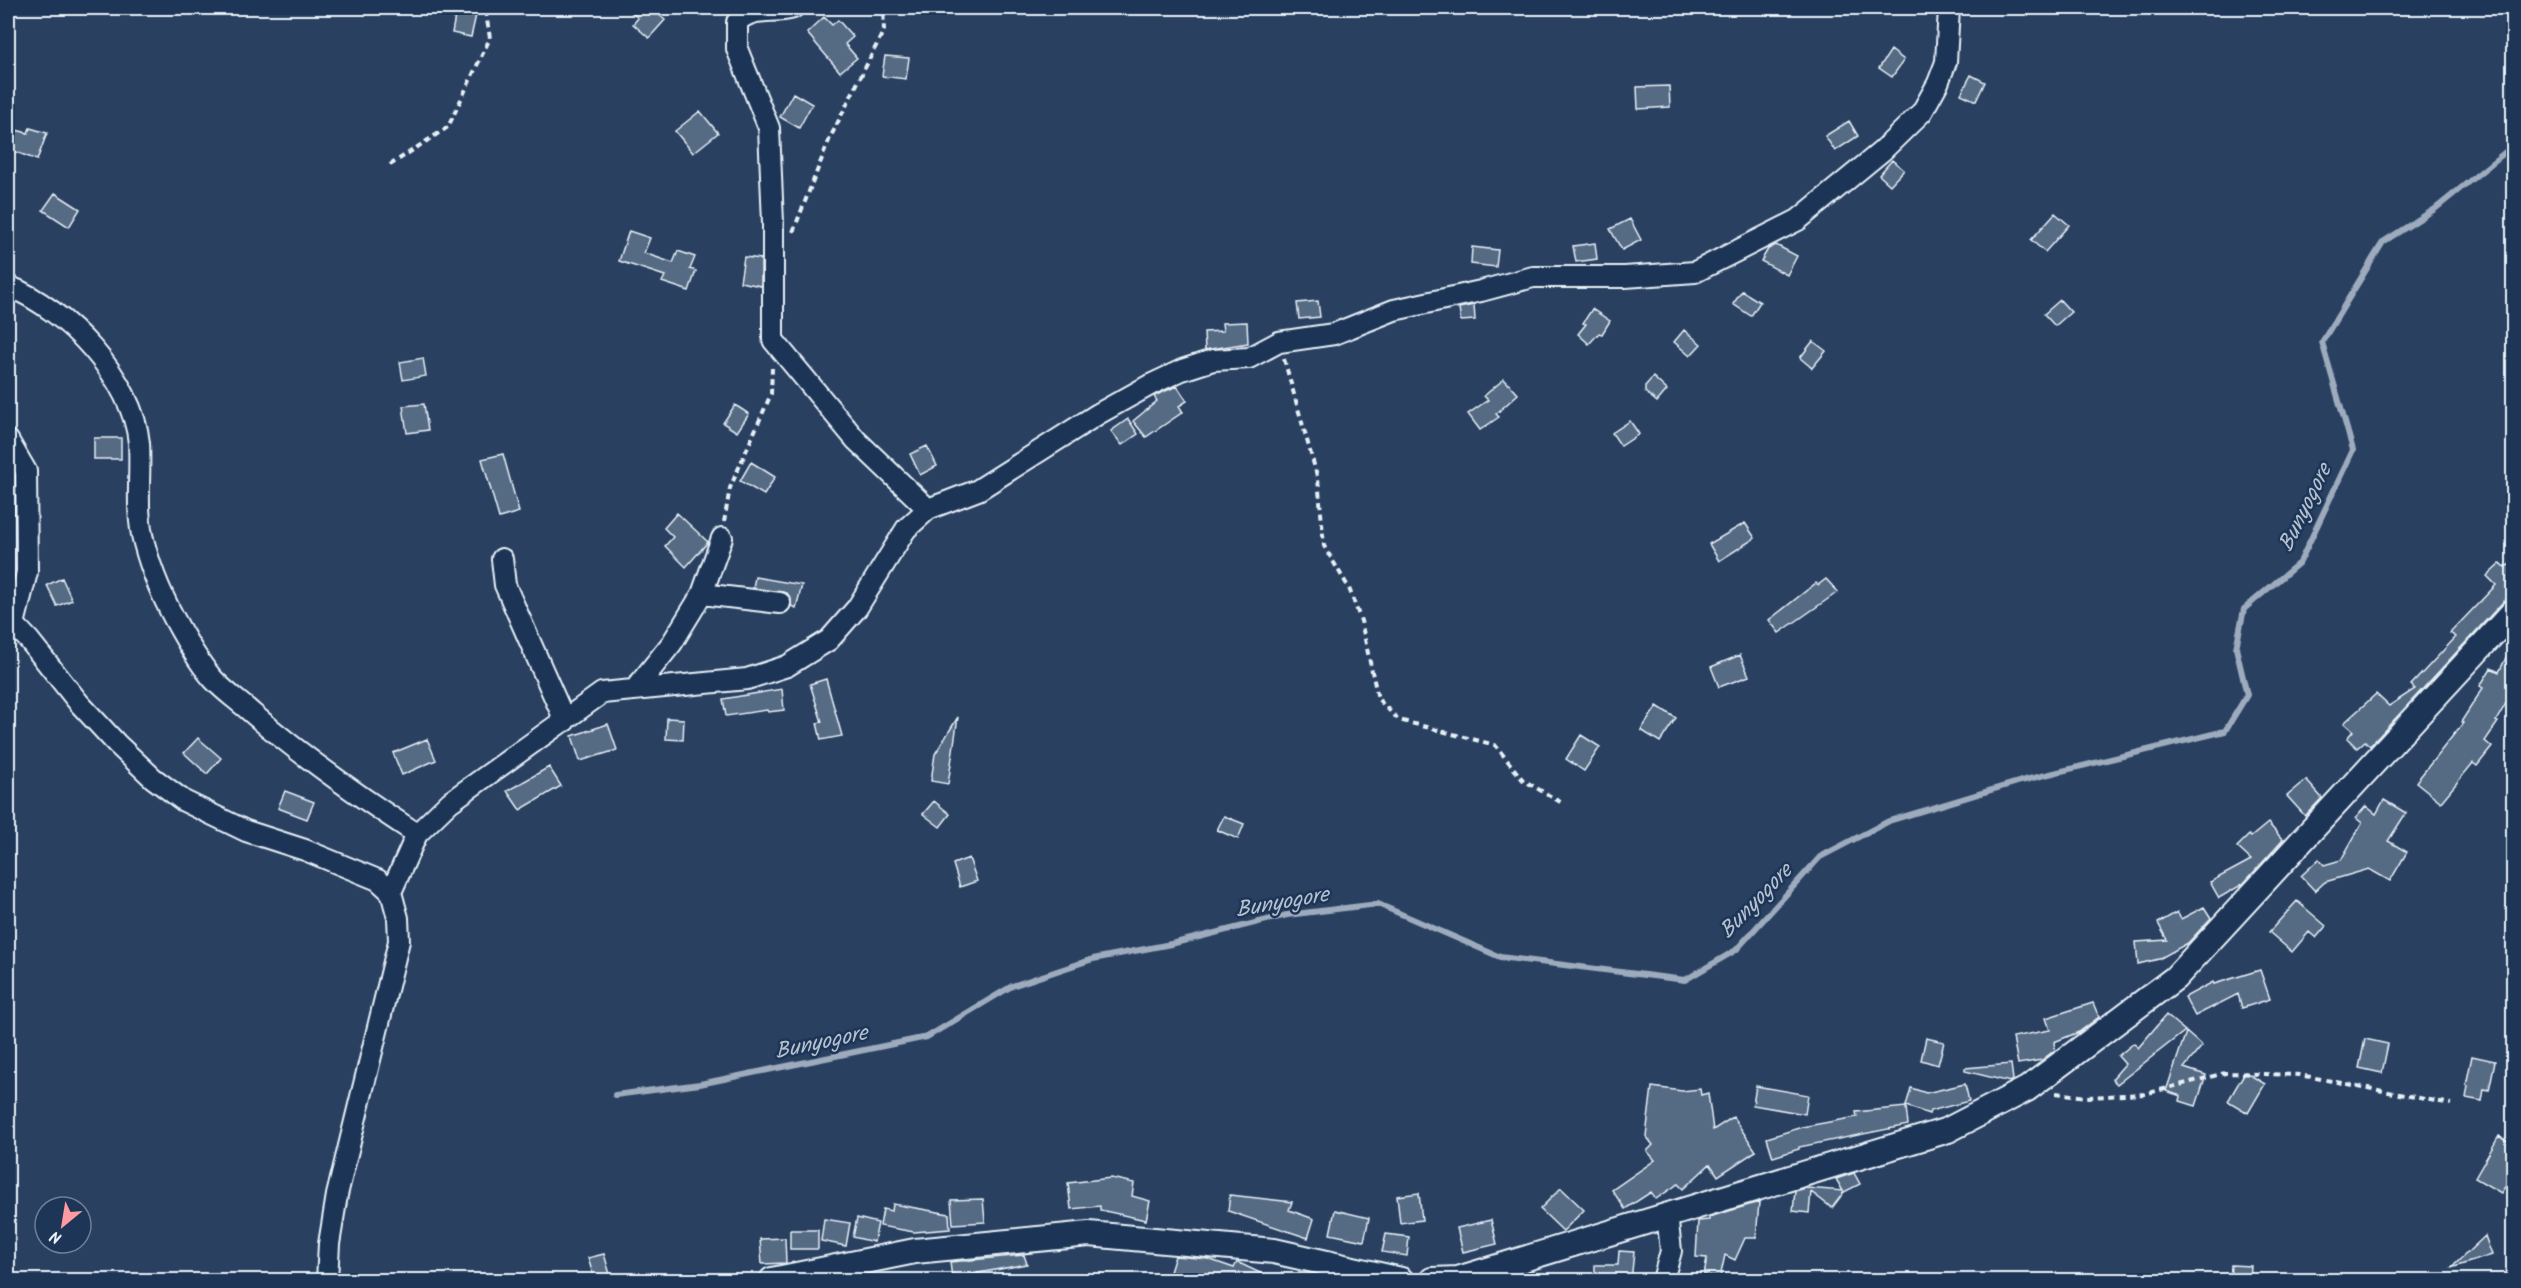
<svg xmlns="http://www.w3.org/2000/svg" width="2521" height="1288" viewBox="0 0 2521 1288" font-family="Kalam,sans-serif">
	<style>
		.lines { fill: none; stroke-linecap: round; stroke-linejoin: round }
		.stream { stroke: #9dabbd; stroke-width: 6 }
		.building { fill: #556a83; stroke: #e8f1f8; stroke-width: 1.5 }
		.minor-casing { stroke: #e8f1f8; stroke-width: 24 }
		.major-casing { stroke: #e8f1f8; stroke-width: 28 }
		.path { stroke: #e8f1f8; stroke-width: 4; stroke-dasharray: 6 4.5; stroke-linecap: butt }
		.minor { stroke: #1d3557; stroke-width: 20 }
		.major { stroke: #1d3557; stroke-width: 24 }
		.labels { text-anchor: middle; stroke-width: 5; stroke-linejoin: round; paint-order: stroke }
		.water-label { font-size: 22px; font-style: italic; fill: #b6c2d0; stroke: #1d3557 }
	</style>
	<rect width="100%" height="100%" fill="#294061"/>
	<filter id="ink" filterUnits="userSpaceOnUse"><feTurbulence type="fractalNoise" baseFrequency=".0167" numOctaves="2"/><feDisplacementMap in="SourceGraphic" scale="12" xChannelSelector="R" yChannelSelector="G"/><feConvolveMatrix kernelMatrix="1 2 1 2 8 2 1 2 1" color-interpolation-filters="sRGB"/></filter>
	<g filter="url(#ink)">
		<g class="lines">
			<path class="stream" d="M 615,1095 L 700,1084 L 927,1037 L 1012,986 L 1093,959 L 1171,944 L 1287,915 L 1378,904 L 1500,957 L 1685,980 L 1736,950 L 1820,857 L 1889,821 L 2021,781 L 2225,731 L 2247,695 L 2236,648 L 2244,609 L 2300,562 L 2353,450 L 2322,342 L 2383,242 L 2435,209 L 2514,145"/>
		</g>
		<path class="building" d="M 626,8 L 651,8 L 665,20 L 649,38 L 633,24 L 638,18 Z
			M 456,11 L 476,15 L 471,37 L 452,33 Z
			M 824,17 L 832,25 L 838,20 L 853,37 L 845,44 L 857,58 L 840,72 L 807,33 Z
			M 1891,50 L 1904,60 L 1892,77 L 1879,68 Z
			M 885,56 L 909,58 L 906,79 L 882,76 Z
			M 1971,75 L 1985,82 L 1976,101 L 1961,94 Z
			M 1669,86 L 1670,107 L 1638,109 L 1637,87 Z
			M 793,93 L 812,104 L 799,128 L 780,117 Z
			M 700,111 L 718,133 L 693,153 L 675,131 Z
			M 1849,121 L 1858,136 L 1835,151 L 1825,136 Z
			M 8,128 L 28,133 L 30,128 L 47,133 L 37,160 L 8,149 Z
			M 1892,160 L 1904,170 L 1890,185 L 1879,175 Z
			M 55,193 L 80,209 L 69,227 L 43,210 Z
			M 2055,213 L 2069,225 L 2045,252 L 2031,240 Z
			M 1630,219 L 1641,240 L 1622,250 L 1610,229 Z
			M 629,231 L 650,238 L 644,253 L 673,263 L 678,251 L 695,257 L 690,269 L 696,271 L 689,291 L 662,282 L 665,276 L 619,261 Z
			M 1595,243 L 1597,259 L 1576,262 L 1573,246 Z
			M 1776,245 L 1797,256 L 1787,275 L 1761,261 L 1768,249 Z
			M 1472,247 L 1498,250 L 1496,267 L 1471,264 Z
			M 744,257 L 761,259 L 761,286 L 740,282 Z
			M 1742,291 L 1760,302 L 1751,316 L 1733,304 Z
			M 2060,300 L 2071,312 L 2055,326 L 2044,314 Z
			M 1318,301 L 1320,317 L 1299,319 L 1297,303 Z
			M 1474,305 L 1475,320 L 1461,321 L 1459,308 Z
			M 1592,309 L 1610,321 L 1602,334 L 1599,333 L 1589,344 L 1578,334 L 1586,324 L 1583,323 Z
			M 1247,322 L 1248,343 L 1205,350 L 1204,332 L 1223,331 L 1222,323 Z
			M 1684,330 L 1701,344 L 1690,356 L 1674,342 Z
			M 1813,341 L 1826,351 L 1812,368 L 1800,358 Z
			M 423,358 L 426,376 L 403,380 L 400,362 Z
			M 1653,377 L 1667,390 L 1657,402 L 1645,392 L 1645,386 Z
			M 1504,379 L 1518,394 L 1496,414 L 1499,417 L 1480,430 L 1468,414 L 1488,400 L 1484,396 Z
			M 1177,386 L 1187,401 L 1179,406 L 1183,412 L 1146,437 L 1133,421 L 1157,401 L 1154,396 Z
			M 424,404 L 428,430 L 407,433 L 403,406 Z
			M 735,405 L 749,414 L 737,432 L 723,423 Z
			M 1128,419 L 1138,434 L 1122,445 L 1111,431 Z
			M 1630,421 L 1639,434 L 1621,446 L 1612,433 Z
			M 94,438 L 121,438 L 121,459 L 94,459 Z
			M 927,446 L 937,466 L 920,475 L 910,454 Z
			M 503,454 L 519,512 L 499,518 L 482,459 Z
			M 751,462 L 775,477 L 764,495 L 740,481 Z
			M 677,513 L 708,542 L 686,567 L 665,546 L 673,537 L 664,528 Z
			M 1745,523 L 1755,538 L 1719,561 L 1709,544 Z
			M 2514,562 L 2514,597 L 2504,601 L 2370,746 L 2365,741 L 2357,748 L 2347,738 L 2353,731 L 2344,723 L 2376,694 L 2389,706 L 2415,689 L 2411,685 L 2456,637 L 2450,633 L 2496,585 L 2487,576 L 2501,563 L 2505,567 Z
			M 755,577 L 802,585 L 796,608 L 791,606 L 791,599 L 787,593 L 753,588 Z
			M 62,578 L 72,600 L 57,606 L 47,585 Z
			M 1826,579 L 1838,592 L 1779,633 L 1769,620 L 1816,583 L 1818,585 Z
			M 2514,641 L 2514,689 L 2496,721 L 2498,722 L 2485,741 L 2492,747 L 2477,766 L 2473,763 L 2441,802 L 2416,782 L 2463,723 L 2461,722 L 2483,688 L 2480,686 L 2491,668 L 2499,672 Z
			M 1740,655 L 1749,676 L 1719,687 L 1711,667 Z
			M 826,679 L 842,736 L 821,740 L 817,723 L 822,722 L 810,684 Z
			M 782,689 L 784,710 L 768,712 L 767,710 L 726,716 L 723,699 Z
			M 1657,706 L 1676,718 L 1660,742 L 1641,730 Z
			M 958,717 L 948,784 L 931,781 L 935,754 Z
			M 667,718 L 684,719 L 683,740 L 666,739 Z
			M 608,724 L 617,750 L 580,761 L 572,736 Z
			M 1581,735 L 1600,747 L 1584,771 L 1566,759 Z
			M 198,738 L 221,758 L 207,774 L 184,753 Z
			M 427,739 L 436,760 L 402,775 L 393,753 Z
			M 549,767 L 561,786 L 520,810 L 507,791 Z
			M 2306,780 L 2322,798 L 2305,816 L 2287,796 Z
			M 285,791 L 314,802 L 307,819 L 278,808 Z
			M 2384,800 L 2406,813 L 2388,841 L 2407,852 L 2390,881 L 2369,869 L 2325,882 L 2315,891 L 2301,876 L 2319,859 L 2324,865 L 2341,860 L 2362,823 L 2356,818 L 2366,806 L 2376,814 Z
			M 934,801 L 950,814 L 940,827 L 923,814 Z
			M 1224,816 L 1244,824 L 1238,839 L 1217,830 Z
			M 2268,823 L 2283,840 L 2243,884 L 2219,898 L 2210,882 L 2251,860 L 2237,847 L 2249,835 L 2251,837 Z
			M 969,858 L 977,881 L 960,887 L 953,864 Z
			M 2297,901 L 2326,926 L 2316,938 L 2309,932 L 2292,952 L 2269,932 Z
			M 2204,907 L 2211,918 L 2188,943 L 2159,959 L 2138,964 L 2136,942 L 2167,940 L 2158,923 L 2177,912 L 2181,919 Z
			M 2260,970 L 2270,999 L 2242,1008 L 2238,994 L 2195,1016 L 2185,997 L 2213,982 L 2214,984 Z
			M 2093,1003 L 2099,1017 L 2079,1032 L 2054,1042 L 2055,1050 L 2042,1060 L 2018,1064 L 2013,1037 L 2050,1030 L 2046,1018 Z
			M 2166,1015 L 2185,1031 L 2117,1084 L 2112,1079 L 2125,1064 L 2118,1056 L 2134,1043 L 2138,1048 Z
			M 2186,1032 L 2202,1046 L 2184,1068 L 2206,1075 L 2196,1106 L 2180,1101 L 2181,1096 L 2166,1091 Z
			M 1926,1038 L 1944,1042 L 1938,1065 L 1921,1060 Z
			M 2365,1039 L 2388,1044 L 2382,1073 L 2359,1068 Z
			M 2472,1056 L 2495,1061 L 2489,1090 L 2484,1089 L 2482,1101 L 2466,1098 L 2468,1086 L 2466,1085 Z
			M 2011,1064 L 2013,1080 L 2010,1082 L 1965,1071 L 1965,1068 Z
			M 2245,1072 L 2265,1084 L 2248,1113 L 2228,1101 Z
			M 1965,1084 L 1969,1101 L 1930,1111 L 1929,1114 L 1906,1106 L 1911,1088 L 1926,1093 Z
			M 1756,1086 L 1808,1095 L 1805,1114 L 1753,1105 Z
			M 1652,1087 L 1682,1091 L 1700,1089 L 1701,1095 L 1708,1093 L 1713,1130 L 1733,1117 L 1756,1151 L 1718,1176 L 1710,1164 L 1683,1189 L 1678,1184 L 1656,1199 L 1651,1192 L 1625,1209 L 1612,1190 L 1655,1160 L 1647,1151 L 1653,1145 L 1646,1136 Z
			M 1906,1107 L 1908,1125 L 1799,1147 L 1799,1149 L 1773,1157 L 1767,1138 L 1802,1127 L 1857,1117 L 1856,1112 Z
			M 2499,1136 L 2514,1145 L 2514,1172 L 2501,1193 L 2475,1178 Z
			M 1854,1173 L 1860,1184 L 1844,1192 L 1832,1208 L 1811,1192 L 1809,1213 L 1793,1211 L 1795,1191 L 1806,1188 L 1843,1191 L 1836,1179 Z
			M 1111,1178 L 1134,1183 L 1132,1196 L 1150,1201 L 1146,1220 L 1100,1210 L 1100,1206 L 1071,1209 L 1068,1183 Z
			M 1561,1188 L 1584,1210 L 1563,1231 L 1540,1209 Z
			M 1419,1193 L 1422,1220 L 1400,1223 L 1397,1196 Z
			M 1230,1195 L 1292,1202 L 1289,1210 L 1314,1219 L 1308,1238 L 1228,1211 Z
			M 983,1199 L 985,1222 L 953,1224 L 951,1200 Z
			M 1759,1202 L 1756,1238 L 1745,1238 L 1735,1260 L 1725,1255 L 1720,1278 L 1704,1275 L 1707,1258 L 1696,1257 L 1698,1221 L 1709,1220 L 1709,1217 Z
			M 893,1204 L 949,1214 L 950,1229 L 914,1232 L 880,1226 L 883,1209 L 892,1211 Z
			M 1335,1210 L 1369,1218 L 1364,1241 L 1330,1234 Z
			M 857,1218 L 878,1223 L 874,1242 L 853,1237 Z
			M 824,1219 L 850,1223 L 846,1246 L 821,1241 Z
			M 1491,1220 L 1497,1244 L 1463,1252 L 1457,1228 Z
			M 790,1230 L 818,1230 L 818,1249 L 790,1249 Z
			M 1386,1234 L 1409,1237 L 1407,1256 L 1382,1252 Z
			M 2485,1236 L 2492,1255 L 2451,1268 Z
			M 785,1238 L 786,1263 L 762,1264 L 760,1239 Z
			M 1619,1251 L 1634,1252 L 1631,1281 L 1595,1281 L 1595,1265 L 1618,1265 Z
			M 604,1254 L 612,1281 L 595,1281 L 588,1258 Z
			M 1024,1255 L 1027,1264 L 952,1278 L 950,1262 Z
			M 1175,1256 L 1208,1259 L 1234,1268 L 1237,1262 L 1277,1281 L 1195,1281 L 1170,1272 Z
			M 2231,1265 L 2251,1266 L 2250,1281 L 2230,1281 Z"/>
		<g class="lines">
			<g class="minor-casing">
				<path id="minor" d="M 793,8 C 775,14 752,6 737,22 L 737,49 L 769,128 L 773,223 L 773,340 L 856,440 L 928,509
					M 8,286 C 66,309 133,379 139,443 C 141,477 135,511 144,543 C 152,574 165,603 181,631 C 190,647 202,667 214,680 C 225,692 240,702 252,713 C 303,757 360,797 417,834
					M 8,440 L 26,471 L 27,572 L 14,624
					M 502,559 L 505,585 L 565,721
					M 702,594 L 780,603
					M 8,618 L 29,640 L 79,703 L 117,744 L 153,778 L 184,801 L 246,831 L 305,850 L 378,880 L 391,892 L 398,918 L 399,941 L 337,1195 L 329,1244 L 327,1280
					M 636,688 L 672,643 L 702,594 L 722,538
					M 391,892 L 417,834 L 450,802 L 602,693 L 747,679 L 787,666 L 829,640 L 857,608 L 906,529 L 928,509 L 978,490 L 1098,414 L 1150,385 L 1182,370 L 1213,360 L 1249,358 L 1279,342 L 1334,334 L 1394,310 L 1481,291 L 1533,277 L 1625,277 L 1695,272 L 1798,220 L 1882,151 L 1922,112 L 1938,83 L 1946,62 L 1949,8
					M 1663,1280 L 1671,1251 L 1667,1214"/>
			</g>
			<g class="major-casing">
				<path id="major" d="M 772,1280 L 915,1251 L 1089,1234 L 1274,1251 L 1401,1280
					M 1432,1280 L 1458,1279 L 1948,1130 L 2027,1089 L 2175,978 L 2514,611"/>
			</g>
			<path class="path" d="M 390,165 L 448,127 L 490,38 L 485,8
				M 793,232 L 830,138 L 884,30 L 883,8
				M 1284,359 L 1318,479 L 1324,546 L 1349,588 L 1361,621 L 1378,699 L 1399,720 L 1495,745 L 1523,780 L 1562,803
				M 724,522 L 730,488 L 771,394 L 772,368
				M 2056,1093 L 2087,1097 L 2145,1094 L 2225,1073 L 2300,1075 L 2451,1104"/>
			<use href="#minor" class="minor"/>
			<use href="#major" class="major"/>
		</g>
	</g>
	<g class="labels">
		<g class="water-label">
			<text transform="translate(2304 507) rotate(-64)" y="8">Bunyogore</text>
			<text transform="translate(1755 900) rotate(-46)" y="8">Bunyogore</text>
			<text transform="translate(1282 901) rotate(-10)" y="8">Bunyogore</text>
			<text transform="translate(821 1041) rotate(-12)" y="8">Bunyogore</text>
		</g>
	</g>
	<rect width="2521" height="1288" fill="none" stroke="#1d3557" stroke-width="30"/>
	<rect x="15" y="15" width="2491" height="1258" fill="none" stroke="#e8f1f8" stroke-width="2" filter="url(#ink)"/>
	<g transform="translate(63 1225) rotate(210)"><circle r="28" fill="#1d3557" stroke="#6e8097" stroke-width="1.5"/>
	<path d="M0-4.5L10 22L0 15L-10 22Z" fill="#ff9aa2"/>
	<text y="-9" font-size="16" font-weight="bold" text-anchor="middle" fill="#e8f1f8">N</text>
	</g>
</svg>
